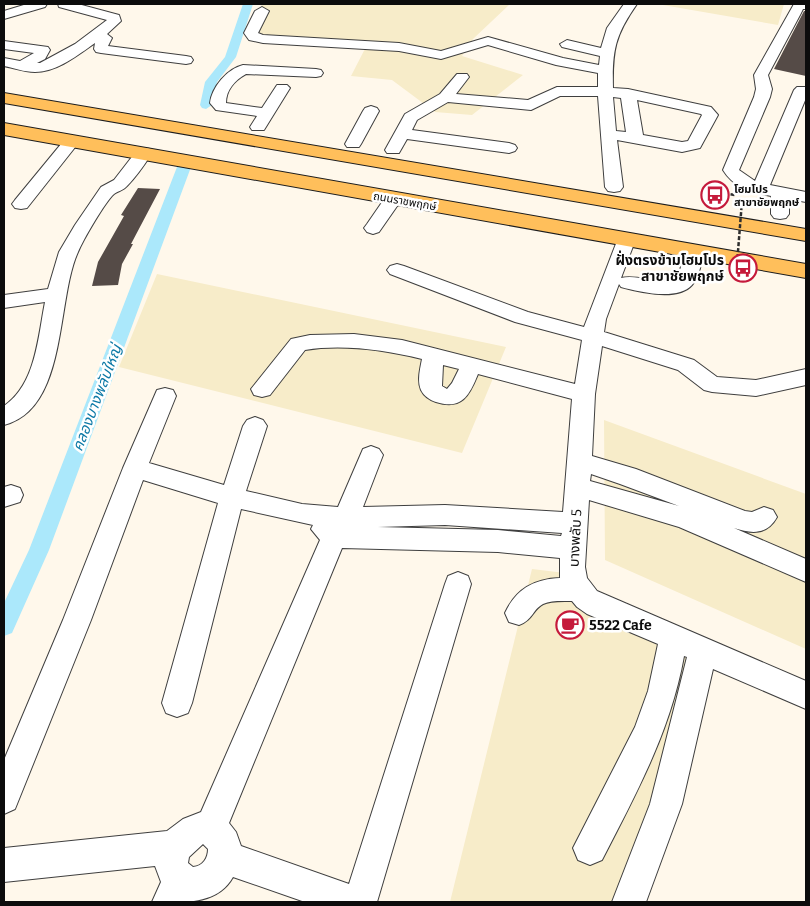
<svg xmlns="http://www.w3.org/2000/svg" width="810" height="906" viewBox="0 0 810 906" font-family="Bitter,'Noto Sans Thai',serif">
	<style>
		.farmland { fill: #f7ecc9 }
		.lines { fill: none; stroke-linecap: round; stroke-linejoin: round }
		.canal { fill: #abe8fb; fill-rule: evenodd }
		.building { fill: #554b47 }
		.minor-casing { stroke: #3f3f3f; stroke-width: 2 }
		.major-casing { stroke: #1d1d1d; stroke-width: 2 }
		.path { stroke: #2e2e2e; stroke-width: 2.5; stroke-dasharray: 4 2; stroke-linecap: butt }
		.minor { fill: #fff; fill-rule: evenodd }
		.major { fill: #ffbf5b; fill-rule: evenodd }
		.path-bridge { stroke: #2e2e2e; stroke-width: 2.5; stroke-dasharray: 4 2; stroke-linecap: butt }
		.labels { text-anchor: middle; stroke-width: 5; stroke-linejoin: round; paint-order: stroke }
		.far-poi-label { font-size: 11px; font-weight: bold; fill: #0c0c0c; stroke: #fff; text-anchor: start }
		.far-street-label { font-size: 11px; fill: #0c0c0c; stroke: #fff }
		.poi-label { font-size: 14px; font-weight: bold; fill: #0c0c0c; stroke: #fff; text-anchor: end }
		.street-label { font-size: 14px; fill: #0c0c0c; stroke: #fff }
		.water-label { font-size: 15px; font-style: italic; fill: #0d79a6; stroke: #fff }
	</style>
	<rect width="100%" height="100%" fill="#fff8eb"/>
	<path class="farmland" d="M 262,4 L 510,4 L 473,39 L 462,56 L 523,75 L 472,115 L 435,112 L 392,80 L 351,76 L 369,41 L 252,34 Z
		M 657,4 L 784,4 L 778,25 Z
		M 157,274 L 506,347 L 462,453 L 119,367 Z
		M 604,420 L 806,494 L 806,649 L 605,560 Z
		M 532,569 L 565,573 L 591,597 L 695,639 L 664,792 L 612,902 L 450,902 Z"/>
	<g class="lines">
		<path class="canal" d="M 243,4 L 253,4 L 236,57 L 217,82 L 212,105 L 206,109 L 202,108 L 200,105 L 205,82 L 225,57 Z
			M 184,163 L 191,167 L 49,550 L 12,633 L 4,636 L 4,603 L 29,550 L 177,167 Z"/>
	</g>
	<path class="building" d="M 804,11 L 806,11 L 806,76 L 774,69 Z
		M 138,188 L 160,189 L 131,244 L 133,244 L 122,264 L 118,285 L 92,286 L 98,262 L 124,216 L 121,215 Z"/>
	<g class="lines">
		<g class="minor-casing">
			<path id="minor" d="M 27,4 L 47,4 L 45,7 L 4,19 L 4,11 Z
				M 58,4 L 78,4 L 119,15 L 121,21 L 107,34 L 112,38 L 108,46 L 186,56 L 191,57 L 193,60 L 191,63 L 186,64 L 101,53 L 96,52 L 94,49 L 95,43 C 78,55 57,72 35,72 C 24,72 14,68 4,66 L 4,58 L 20,61 L 34,53 L 4,49 L 4,41 L 48,47 L 50,50 L 45,59 L 37,63 L 40,63 L 75,44 L 107,20 L 59,7 Z
				M 624,4 L 637,4 C 615,35 612,51 613,88 L 628,89 L 711,107 L 718,115 L 700,148 L 682,152 L 617,140 L 623,187 L 620,191 L 614,192 L 608,191 L 605,187 L 598,96 L 560,96 L 531,110 L 448,102 L 417,120 L 412,130 L 509,143 L 515,145 L 517,148 L 515,151 L 509,153 L 407,139 L 399,153 L 387,153 L 385,150 L 405,114 L 440,94 L 457,74 L 467,74 L 469,77 L 456,94 L 528,100 L 557,87 L 598,87 L 598,73 L 556,65 L 488,45 L 441,59 L 399,51 L 263,43 L 249,40 L 244,33 L 255,11 L 262,7 L 269,11 L 258,33 L 263,35 L 399,43 L 441,51 L 488,37 L 563,58 L 599,65 L 600,56 L 562,47 L 560,44 L 567,40 L 601,48 L 607,28 ZM 613,97 L 621,98 L 626,132 L 616,131 ZM 637,100 L 701,114 L 702,115 L 688,141 L 682,142 L 643,135 Z
				M 794,4 L 806,4 L 806,9 L 803,9 L 800,15 L 768,75 L 772,89 L 770,97 L 739,170 L 755,181 L 794,90 L 797,87 L 806,87 L 806,98 L 770,185 L 806,192 L 806,202 L 789,199 L 789,214 L 786,218 L 780,219 L 774,218 L 771,214 L 771,196 C 751,192 734,188 723,170 L 754,97 L 756,89 L 754,75 Z
				M 243,65 L 316,69 L 321,70 L 323,73 L 321,76 L 316,77 L 246,74 C 235,80 226,90 226,103 L 262,108 L 277,85 L 287,85 L 290,88 L 264,130 L 252,130 L 250,127 L 257,116 L 216,110 L 210,103 C 212,87 227,69 243,65 Z
				M 371,106 L 377,108 L 379,111 L 361,144 L 359,147 L 347,147 L 345,144 L 363,111 L 365,108 Z
				M 72,136 L 78,138 L 80,141 L 27,208 L 21,209 L 15,208 L 12,204 L 15,200 L 66,138 Z
				M 144,148 L 150,149 L 152,153 C 145,164 136,177 127,186 C 124,190 118,191 114,194 C 105,202 83,240 78,252 C 56,300 68,409 4,425 L 4,406 C 36,384 38,337 45,302 L 4,308 L 4,295 L 48,289 L 59,252 L 75,225 L 101,187 L 114,180 L 138,149 Z
				M 393,194 L 399,195 L 402,199 L 379,232 L 373,234 L 367,232 L 364,228 L 367,224 L 387,195 Z
				M 626,235 L 633,237 L 635,241 L 621,278 C 639,274 657,285 674,280 C 683,272 681,257 687,248 L 694,246 L 701,248 L 703,252 C 701,263 700,276 692,285 C 678,301 639,292 621,287 L 619,284 L 606,319 L 604,332 L 694,360 L 717,377 L 756,380 L 806,369 L 806,385 L 756,396 L 712,392 L 704,390 L 678,370 L 602,346 L 595,394 L 592,456 L 636,469 L 745,511 L 752,512 L 764,507 L 773,510 L 777,517 C 767,535 752,534 734,528 L 806,559 L 806,582 L 679,527 L 589,500 L 585,567 L 587,578 L 597,591 L 806,681 L 806,709 L 713,669 L 682,804 L 646,902 L 612,902 L 650,804 L 687,657 L 684,656 C 671,730 636,794 602,860 L 590,865 L 578,860 L 573,848 L 635,727 L 648,691 L 658,644 L 587,614 L 577,607 L 572,601 C 563,601 551,600 543,604 C 532,610 533,620 519,625 L 509,622 L 505,613 C 516,589 534,579 560,578 L 560,558 L 498,552 L 342,548 L 229,823 L 236,832 L 241,846 L 349,884 L 445,584 L 448,576 L 458,572 L 468,576 L 471,584 L 377,902 L 305,902 L 233,877 C 217,906 181,902 152,902 L 161,882 L 155,866 L 4,882 L 4,848 L 167,831 L 183,819 L 201,812 L 320,540 L 311,529 L 313,525 L 241,509 L 192,703 L 188,713 L 177,717 L 166,713 L 162,703 L 218,503 L 143,480 L 91,620 L 15,809 L 4,814 L 4,760 L 63,620 L 123,468 L 157,390 L 165,388 L 173,390 L 176,396 L 149,463 L 224,485 L 243,426 L 247,420 L 255,417 L 263,420 L 267,426 L 246,491 L 302,504 L 338,507 L 363,449 L 371,446 L 379,449 L 383,455 L 363,507 L 445,505 L 563,512 L 572,399 L 478,374 C 469,396 462,410 436,402 C 430,400 424,396 421,390 C 417,381 420,369 422,359 C 385,350 343,344 305,350 L 270,395 L 262,397 L 254,395 L 251,389 L 291,339 L 310,335 L 354,334 L 402,340 L 575,384 L 582,340 L 515,322 L 390,274 L 387,270 L 390,266 L 397,264 L 404,266 L 528,312 L 584,327 L 617,241 L 619,237 ZM 443,365 L 459,369 L 452,383 L 447,389 L 442,386 ZM 591,474 L 620,484 L 679,506 L 590,481 ZM 445,525 L 562,533 L 561,536 L 498,530 L 378,527 ZM 203,844 L 208,849 C 208,858 203,866 193,867 L 188,863 L 189,857 Z
				M 11,485 L 20,488 L 23,495 L 20,502 L 4,507 L 4,487 Z"/>
		</g>
		<g class="major-casing">
			<path id="major" d="M 4,93 L 806,229 L 806,241 L 4,103 Z
				M 4,123 L 806,264 L 806,278 L 4,135 Z"/>
		</g>
		<path class="path" d="M 742,201 L 751,202
			M 710,202 L 712,191 L 735,195"/>
		<use href="#minor" class="minor"/>
		<use href="#major" class="major"/>
		<path class="path-bridge" d="M 737,264 L 742,201"/>
	</g>
	<defs>
		<g id="bus-ring" transform="scale(1.4375)"><circle r="9.5" fill="#fff" stroke="#c51a3b" stroke-width="1.5"/><path d="M-5-6H5V4H4V6H2V4H-2V6H-4V4H-5ZM-3.5-4V0h7V-4ZM-3.5 1.2v1.5H-2V1.2ZM2 1.2v1.5H3.5V1.2Z" fill="#c51a3b"/></g>
		<g id="cafe-ring" transform="scale(1.4375)"><circle r="9.5" fill="#fff" stroke="#c51a3b" stroke-width="1.5"/><path d="M-5.5-4.5H6V0H3Q3 3.5 0 3.5H-2.5Q-5.5 3.5-5.5 0ZM3-3.2v2h1.7v-2ZM-6 4.5H4V6H-6Z" fill="#c51a3b"/></g>
	</defs>
	<g fill-rule="evenodd">
		<use href="#bus-ring" x="715" y="195"/>
		<use href="#bus-ring" x="743" y="268"/>
		<use href="#cafe-ring" x="570" y="625"/>
	</g>
	<g class="labels">
		<g class="far-poi-label">
			<text x="734" y="193">โฮมโปร<tspan x="734" dy="13">สาขาชัยพฤกษ์</tspan></text>
		</g>
		<g class="far-street-label">
			<text transform="translate(405 201) rotate(10)" y="4">ถนนราชพฤกษ์</text>
		</g>
		<g class="poi-label">
			<text x="724" y="265">ฝั่งตรงข้ามโฮมโปร<tspan x="724" dy="16">สาขาชัยพฤกษ์</tspan></text>
			<text x="589" y="630" text-anchor="start">5522 Cafe</text>
		</g>
		<g class="street-label">
			<text transform="translate(575 538) rotate(-87)" y="5">บางพลับ 5</text>
		</g>
		<g class="water-label">
			<text transform="translate(97 398) rotate(-69)" y="5">คลองบางพลับใหญ่</text>
		</g>
	</g>
	<rect width="810" height="906" fill="none" stroke="#0c0c0c" stroke-width="10"/>
</svg>
